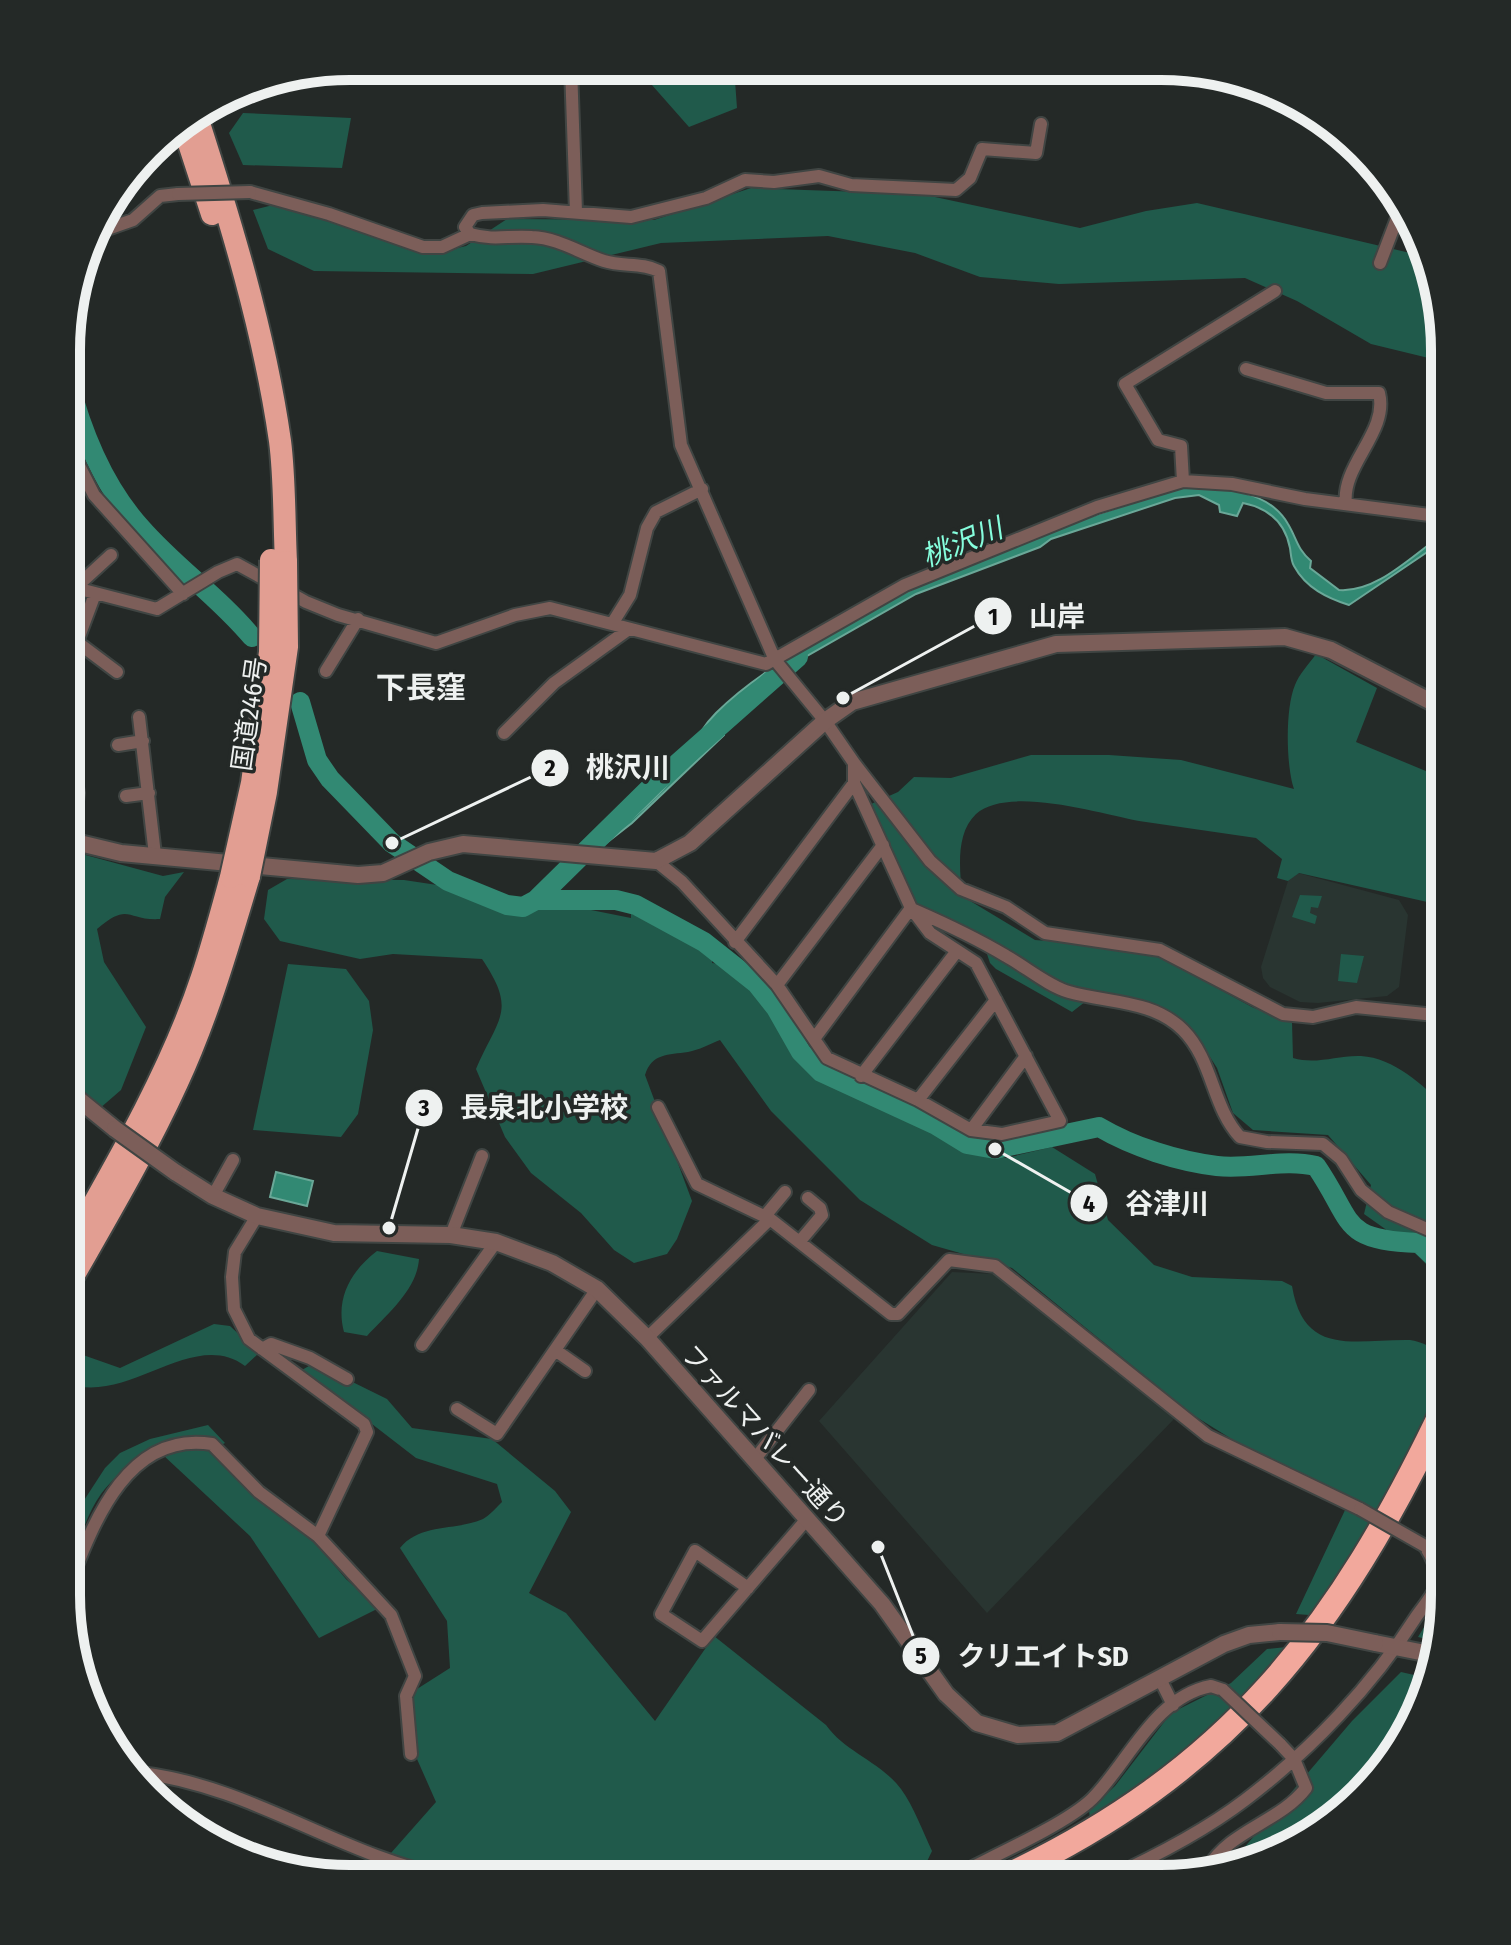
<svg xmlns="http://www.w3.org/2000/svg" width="1511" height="1945" viewBox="0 0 1511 1945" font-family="'Fira Sans Condensed','Noto Sans JP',sans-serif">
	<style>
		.built { fill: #293531 }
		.green { fill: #205a4b }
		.water { fill: #328973; stroke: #6aa898; stroke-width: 2 }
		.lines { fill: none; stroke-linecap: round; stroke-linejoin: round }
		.river { stroke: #328973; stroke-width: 20 }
		.minor-casing { stroke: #404543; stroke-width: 16 }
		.tertiary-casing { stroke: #404543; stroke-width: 20 }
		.trunk-casing { stroke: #404543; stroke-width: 26 }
		.motorway-casing { stroke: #404543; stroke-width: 28 }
		.minor { stroke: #7c5e59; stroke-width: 12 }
		.tertiary { stroke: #7c5e59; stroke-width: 16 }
		.trunk { stroke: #e29e92; stroke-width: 22 }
		.motorway { stroke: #f2a89c; stroke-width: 24 }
		.minor-bridge-casing { stroke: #404543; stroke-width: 16; stroke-linecap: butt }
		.tertiary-bridge-casing { stroke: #404543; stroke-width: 20; stroke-linecap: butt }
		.trunk-bridge-casing { stroke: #404543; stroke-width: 26; stroke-linecap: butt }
		.minor-bridge { stroke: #7c5e59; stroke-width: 12 }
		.tertiary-bridge { stroke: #7c5e59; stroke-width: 16 }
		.trunk-bridge { stroke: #e29e92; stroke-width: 22 }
		.labels { text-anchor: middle; stroke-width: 7; stroke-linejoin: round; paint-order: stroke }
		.street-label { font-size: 26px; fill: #eef1f0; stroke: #242927 }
		.water-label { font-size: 28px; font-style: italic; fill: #86fedd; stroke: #242927 }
		.quarter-label { font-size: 30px; font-weight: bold; fill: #eef1f0; stroke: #242927 }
		.rim { fill: none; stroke: #eef1f0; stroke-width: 10 }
		.leader { fill: none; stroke: #eef1f0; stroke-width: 3 }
		.callout-dot { fill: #eef1f0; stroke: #242927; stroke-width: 3 }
		.mark-label { font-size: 24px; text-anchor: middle; font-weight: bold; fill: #111 }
		.callout-label { font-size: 28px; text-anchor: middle; font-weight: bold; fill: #eef1f0; stroke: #242927; stroke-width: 7; stroke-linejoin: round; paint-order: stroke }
	</style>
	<rect width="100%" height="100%" fill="#242927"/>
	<path class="built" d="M 1298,873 L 1399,900 L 1408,915 L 1399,987 L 1387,996 L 1318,1003 L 1300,1002 L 1270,987 L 1263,978 L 1261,967 L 1288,881 Z
		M 952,1272 L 994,1274 L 1174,1419 L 987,1613 L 819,1421 Z"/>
	<path class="green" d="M 656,67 L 734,67 L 737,108 L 689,127 L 644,76 Z
		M 243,113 L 351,118 L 342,168 L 243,165 L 229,133 Z
		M 751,188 L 921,194 L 1080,228 L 1146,211 L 1197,203 L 1423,256 L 1445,362 L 1371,344 L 1297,301 L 1245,278 L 1059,284 L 980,277 L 915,253 L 828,236 L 661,243 L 533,274 L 314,271 L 268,249 L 253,210 L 281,203 L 431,254 L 466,246 L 507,219 L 654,220 Z
		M 1316,654 L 1377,688 L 1356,742 L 1445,779 L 1445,906 L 1299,873 L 1288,881 L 1277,878 L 1282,859 L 1256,838 C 1217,832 1178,827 1139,821 C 1100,814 1008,785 976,814 C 955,834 960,870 962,896 L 1035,940 L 1115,946 L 1162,958 L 1252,1007 L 1292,1022 L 1293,1058 C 1317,1065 1337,1055 1361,1056 C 1394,1058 1423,1085 1445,1107 L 1441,1145 L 1445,1153 L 1445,1283 L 1405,1243 L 1364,1214 L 1371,1185 L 1328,1135 L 1253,1130 L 1233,1113 L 1217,1068 L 1201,1043 L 1163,1008 L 1099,991 L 1072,1012 L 996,969 L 990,963 L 982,939 L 914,902 L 871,804 L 898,792 L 914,777 L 951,778 L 1031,755 L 1109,755 L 1181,760 L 1294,789 C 1286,766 1285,708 1295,685 C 1299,674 1310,663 1316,654 Z
		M 67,850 L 163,876 L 184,872 L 165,897 L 160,919 C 126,921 130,901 97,929 L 104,962 L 146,1027 L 121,1090 L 99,1109 L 67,1070 Z
		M 287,879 L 404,880 L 477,891 L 507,913 L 556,903 L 631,918 L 631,913 L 712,956 L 712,963 L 726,965 L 760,988 L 811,1073 L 966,1149 L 1006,1158 L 1052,1147 L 1095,1174 L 1108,1220 L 1154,1265 L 1192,1277 L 1282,1281 L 1292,1286 C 1304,1358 1355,1339 1410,1340 C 1421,1341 1434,1349 1444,1354 L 1444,1429 L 1383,1513 L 1267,1461 L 1193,1415 L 1012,1268 L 932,1245 L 860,1200 L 771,1111 L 720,1040 C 710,1044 699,1050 688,1052 C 668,1055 652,1053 645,1075 L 692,1201 L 677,1239 L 667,1254 L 634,1263 L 614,1250 L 581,1213 L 531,1173 L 505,1137 L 476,1069 C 499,1016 517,1011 482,959 L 393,954 L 360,959 L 280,941 L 264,919 L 268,890 Z
		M 1300,895 L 1322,896 L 1318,908 L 1311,907 L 1310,913 L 1317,916 L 1315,924 L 1292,917 Z
		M 1341,954 L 1364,956 L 1357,983 L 1338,981 Z
		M 288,964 L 346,969 L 369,1001 L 373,1030 L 358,1114 L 341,1137 L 253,1130 Z
		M 377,1251 L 419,1259 C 417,1290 387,1314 367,1336 L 344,1332 C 335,1298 351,1271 377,1251 Z
		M 214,1324 L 230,1326 L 259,1353 L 245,1366 C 192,1327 127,1407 66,1383 L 66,1349 L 120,1368 Z
		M 314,1363 L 387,1399 L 412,1428 L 492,1439 L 555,1491 L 571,1512 L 529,1593 L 566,1613 L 655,1721 L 714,1636 L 826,1725 C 845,1752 881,1762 901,1789 C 914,1807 923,1832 932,1851 L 919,1878 L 415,1877 L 391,1853 L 436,1802 L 413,1750 L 406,1696 L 450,1668 L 447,1621 L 400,1548 C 420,1523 456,1531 483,1519 C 489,1516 497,1507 502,1502 L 497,1484 L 416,1458 L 302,1370 Z
		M 208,1425 L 225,1443 L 219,1446 C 180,1424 125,1462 101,1494 C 85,1516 77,1550 66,1575 L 66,1528 L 105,1468 L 120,1453 L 150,1439 Z
		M 194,1447 L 212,1448 L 218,1454 L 273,1510 L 313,1540 L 346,1579 L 379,1608 L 319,1638 L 250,1536 L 163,1455 Z
		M 1346,1508 L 1378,1527 L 1322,1616 L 1296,1614 Z
		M 1444,1594 L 1444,1614 L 1435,1641 L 1418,1637 Z
		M 1296,1646 C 1239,1708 1169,1786 1090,1819 L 1089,1810 L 1115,1786 L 1171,1713 L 1231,1683 L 1267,1649 Z
		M 1401,1672 L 1423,1677 L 1397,1753 L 1287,1849 L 1231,1863 L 1352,1721 Z"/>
	<path class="water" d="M 1187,486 C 1221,487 1269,490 1288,524 C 1297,539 1297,549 1311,561 L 1310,568 L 1339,590 C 1378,593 1414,553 1445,533 L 1445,540 L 1349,605 C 1327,598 1306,588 1294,566 C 1291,561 1291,554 1290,548 C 1285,522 1268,508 1243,503 L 1237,516 L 1220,512 L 1219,505 L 1199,495 L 1175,498 L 1051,539 L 1040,547 L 916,594 L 758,684 L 726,713 L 763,697 L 762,700 L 724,724 L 724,735 L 632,823 L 600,848 L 597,847 C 621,827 659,799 676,773 C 690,752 698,731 716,713 C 749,680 790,656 830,633 C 941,568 1064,522 1187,486 Z
		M 276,1172 L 313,1181 L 307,1206 L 270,1197 Z"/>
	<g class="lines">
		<path class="river" d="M 68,379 C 82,434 103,486 141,528 C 175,567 219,597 252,637
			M 300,702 L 317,760 L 330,779 L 392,843 L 448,881 L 507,905 L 523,907 L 536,900 L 653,785 L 798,657
			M 536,900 L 616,900 L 636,905 L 704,942 L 757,984 L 776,1008 L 801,1052 L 821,1072 L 936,1125 L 967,1144 L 995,1149 L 1099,1127 C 1133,1147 1177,1161 1217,1166 C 1250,1170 1283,1158 1316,1166 C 1355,1223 1339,1240 1419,1243 L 1445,1267"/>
		<g class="minor-casing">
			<path id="minor" d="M 571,67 L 576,212
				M 250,192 L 329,214 L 423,247 L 442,247 L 470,234
				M 96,233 L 133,220 L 160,196 L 178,194
				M 1380,263 L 1401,208
				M 1246,369 L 1326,393 L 1379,393 C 1389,432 1341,465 1346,504
				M 68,444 L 94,495 L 183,594
				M 1183,481 L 1181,446 L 1158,440 L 1125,384 L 1275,291
				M 68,539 L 68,531
				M 68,586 L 157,609 L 218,572 L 237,564 L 306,602 L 338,615 L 436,643 L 515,615 L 550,608 L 766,664 L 905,585 L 1097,507 L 1183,481 L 1232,484 L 1305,499 L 1445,517
				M 75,588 L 111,555
				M 95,594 L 77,642 L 117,672
				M 612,624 L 630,595 L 647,528 L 656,512 L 702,489
				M 326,671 L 358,619
				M 139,717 L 155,855
				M 504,733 L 554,683 L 629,629
				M 118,745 L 143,741
				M 71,754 L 78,793 L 72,842
				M 854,763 L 930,861 L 961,889 L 1006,907 L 1045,933 L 1160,950 L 1283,1014 L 1313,1017 L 1356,1007 L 1445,1016
				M 126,796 L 149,793
				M 656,861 L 682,882 L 777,985 L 827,1058 L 918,1100 L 971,1130 L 1002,1134 L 1060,1121 L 976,963 L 930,933 L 911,908 L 854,783 L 854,763 L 825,721 L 775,660 L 681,445 L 659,271 C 642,262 622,267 604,261 C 580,253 558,238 532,237 C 507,235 497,241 470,234 L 465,227 L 473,215 L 482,213 L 543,210 L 631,217 L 706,198 L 745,180 L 774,182 L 819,176 L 851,185 L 956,190 L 970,178 L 982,149 L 1036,153 L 1041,124
				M 914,910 C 946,924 976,938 1006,956 C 1026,967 1048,986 1069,992 C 1108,1003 1153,1000 1183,1030 C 1213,1060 1212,1107 1240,1137 L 1267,1142 L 1323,1144 L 1341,1159 L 1361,1190 L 1388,1212 L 1445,1237
				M 735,942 L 854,783
				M 777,985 L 883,845
				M 814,1039 L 911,908
				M 861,1076 L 957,951
				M 918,1100 L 996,1000
				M 658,1107 L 697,1184 L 770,1219
				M 971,1130 L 1026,1056
				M 213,1196 L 233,1160
				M 257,1216 L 235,1252 L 232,1277 L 234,1309 L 249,1339 L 364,1424 L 367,1432 L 318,1536
				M 765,1216 L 785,1192
				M 451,1235 L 482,1156
				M 801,1240 L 822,1215 L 820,1208 L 808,1198
				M 647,1338 L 770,1219 L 891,1314 L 898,1314 L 949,1260 L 995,1266 L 1208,1436 L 1360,1509
				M 422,1345 L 496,1242
				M 262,1349 L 271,1344 L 310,1358 L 347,1379
				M 555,1350 L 585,1371
				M 457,1409 L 497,1434 L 597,1289
				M 755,1459 L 809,1390
				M 748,1588 L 695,1551 L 661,1614 L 702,1641 L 807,1519
				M 66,1593 C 91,1530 124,1430 212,1444 L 259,1492 L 318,1536 L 391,1615 L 415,1676 L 406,1696 L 411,1754
				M 1160,1679 L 1173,1705
				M 141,1773 C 251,1786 341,1856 449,1877
				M 1208,1868 C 1230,1830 1280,1822 1306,1788 L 1294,1759 L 1280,1744
				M 951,1878 C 987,1859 1065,1825 1092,1799 C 1129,1762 1154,1697 1211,1686 L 1223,1690
				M 1106,1879 C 1154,1857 1203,1832 1245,1800 C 1311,1750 1372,1686 1416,1617 C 1422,1608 1433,1596 1436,1586 C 1440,1572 1432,1557 1425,1546"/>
		</g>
		<g class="tertiary-casing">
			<path id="tertiary" d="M 67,840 L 121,853 L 358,875 L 383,873 L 429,852 L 463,844 L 656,861 L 690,843 L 825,721 L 852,702 L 1056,644 L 1285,637 L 1331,650 L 1445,709
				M 67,1090 L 115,1129
				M 175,1172 L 213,1196 L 257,1216 L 334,1233 L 451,1235 L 496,1242 L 552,1263 L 597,1289 L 647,1338 L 807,1519 L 882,1604 L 946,1694 L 977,1723 L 1018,1735 L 1057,1733 L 1224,1644 L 1249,1635 L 1280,1632
				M 1375,1643 L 1430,1654"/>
		</g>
		<g class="trunk-casing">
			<path id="trunk" d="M 197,117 C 231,223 264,330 280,441 C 285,480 284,522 286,562
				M 183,125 L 212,214
				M 67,1251 C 116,1165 171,1071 202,977 C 213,944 222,910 231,877
				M 67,1287 C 105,1220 145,1153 177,1083 C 208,1016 228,946 249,876"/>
		</g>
		<g class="motorway-casing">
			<path id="motorway" d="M 1000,1879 C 1229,1772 1338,1630 1444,1407"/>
		</g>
		<use href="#minor" class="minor"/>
		<use href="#tertiary" class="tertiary"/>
		<use href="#trunk" class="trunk"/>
		<use href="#motorway" class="motorway"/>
		<g class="minor-bridge-casing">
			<path id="minor-bridge" d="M 178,194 L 250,192
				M 1360,1509 L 1425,1546
				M 1223,1690 L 1280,1744"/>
		</g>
		<g class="tertiary-bridge-casing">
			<path id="tertiary-bridge" d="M 115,1129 L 175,1172
				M 1280,1632 L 1327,1633 L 1375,1643"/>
		</g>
		<g class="trunk-bridge-casing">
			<path id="trunk-bridge" d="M 249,876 L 266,792 L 287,647 L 286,562
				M 231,877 L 252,783 L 270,652 L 271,560"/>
		</g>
		<use href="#minor-bridge" class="minor-bridge"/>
		<use href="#tertiary-bridge" class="tertiary-bridge"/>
		<use href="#trunk-bridge" class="trunk-bridge"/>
	</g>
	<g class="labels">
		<g class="street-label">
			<text transform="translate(249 714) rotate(-82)" y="9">国道246号</text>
			<text transform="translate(765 1436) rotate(48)" y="9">ファルマバレー通り</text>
		</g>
		<g class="water-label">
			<text transform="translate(962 542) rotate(-22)" y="10">桃沢川</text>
		</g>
		<g class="quarter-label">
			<text x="421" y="698">下長窪</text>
		</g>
	</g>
	<path d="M0 0H1511V1945H0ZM350 80H1161A270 270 0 0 1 1431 350V1595A270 270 0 0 1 1161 1865H350A270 270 0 0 1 80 1595V350A270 270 0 0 1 350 80Z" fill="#242927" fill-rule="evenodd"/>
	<path class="rim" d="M350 80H1161A270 270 0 0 1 1431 350V1595A270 270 0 0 1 1161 1865H350A270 270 0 0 1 80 1595V350A270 270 0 0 1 350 80Z"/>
	<path class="leader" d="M843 698L993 616M392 843L550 768M389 1228L424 1108M995 1149L1089 1203M878 1547L921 1656"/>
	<g class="callout-dot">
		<circle cx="843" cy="698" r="8"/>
		<circle cx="392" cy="843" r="8"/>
		<circle cx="389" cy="1228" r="8"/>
		<circle cx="995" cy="1149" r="8"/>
		<circle cx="878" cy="1547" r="8"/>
		<circle cx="993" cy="616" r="20"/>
		<circle cx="550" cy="768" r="20"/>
		<circle cx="424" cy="1108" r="20"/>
		<circle cx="1089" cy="1203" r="20"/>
		<circle cx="921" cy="1656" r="20"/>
	</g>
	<g class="mark-label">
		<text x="993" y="625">1</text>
		<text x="550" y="776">2</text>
		<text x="424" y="1116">3</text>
		<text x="1089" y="1212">4</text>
		<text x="921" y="1664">5</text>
	</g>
	<g class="callout-label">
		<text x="1057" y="626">山岸</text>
		<text x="628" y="777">桃沢川</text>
		<text x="544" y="1117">長泉北小学校</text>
		<text x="1167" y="1213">谷津川</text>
		<text x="1043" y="1666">クリエイトSD</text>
	</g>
</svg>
